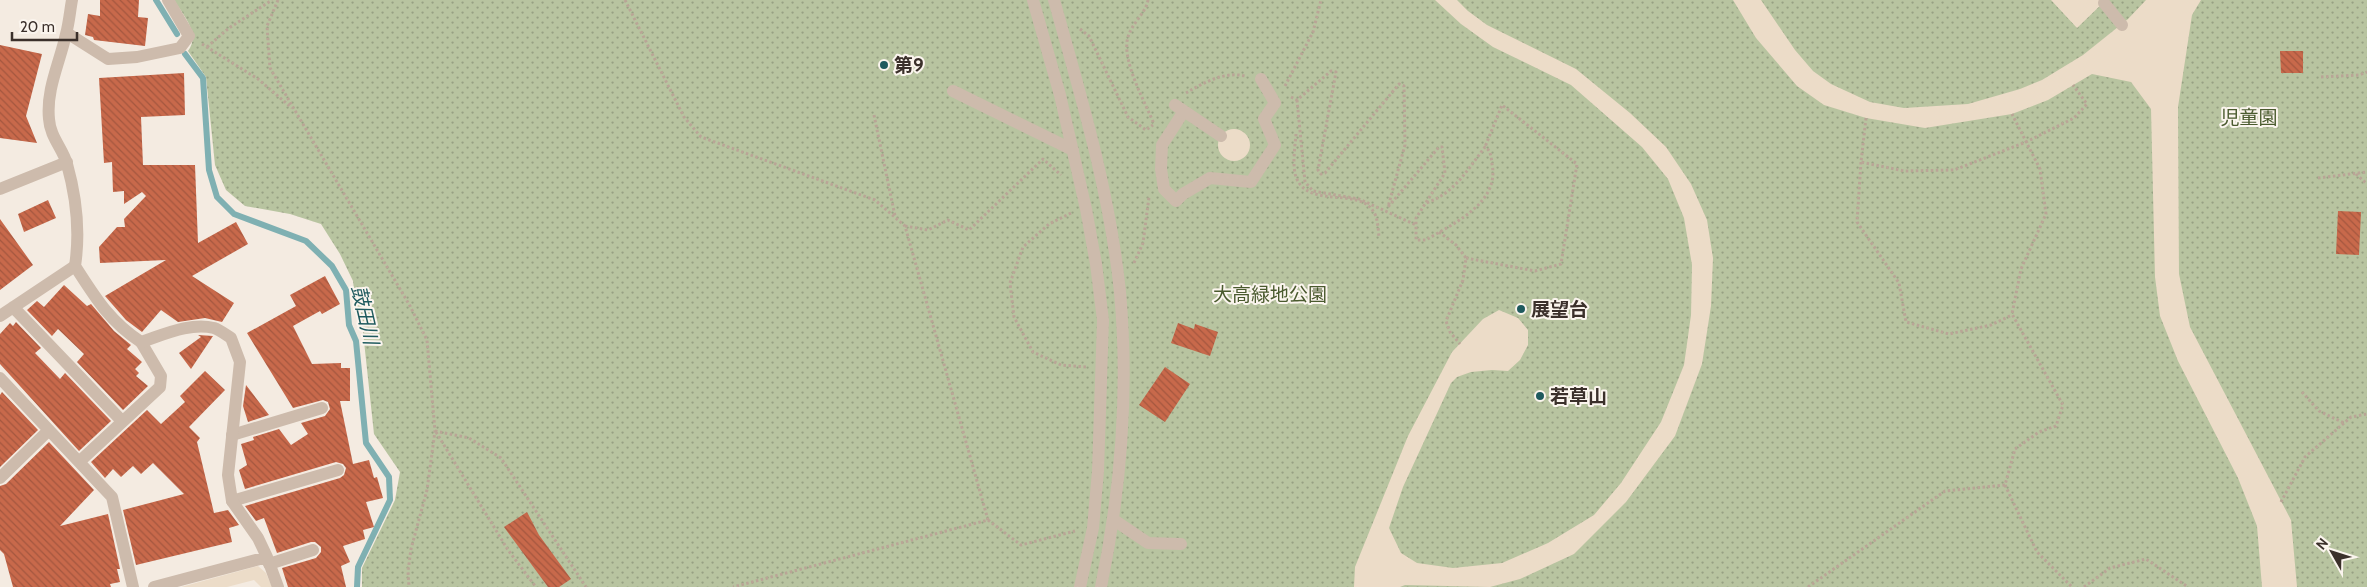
<svg xmlns="http://www.w3.org/2000/svg" width="2367" height="587" viewBox="0 0 2367 587" font-family="Cabin,'Noto Sans JP',sans-serif">
	<style>
		.park { fill: url(#park-dots) }
		.plaza { fill: #ecdcc8 }
		.lines { fill: none; stroke-linecap: round; stroke-linejoin: round }
		.stream { stroke: #7fb0b2; stroke-width: 6 }
		.building { fill: url(#building-back-hatch) }
		.path { stroke: #b9a596; stroke-width: 3; stroke-dasharray: 2.5 2.5; stroke-linecap: butt }
		.service { stroke: #cdbbac; stroke-width: 12 }
		.pedestrian { stroke: #cdbbac; stroke-width: 12 }
		.minor { stroke: #cdbbac; stroke-width: 12 }
		.poi-dot { fill: #1f5a5e; stroke: #fbf5ee; stroke-width: 2 }
		.labels { text-anchor: middle; stroke-width: 4; stroke-linejoin: round; paint-order: stroke }
		.poi-label { font-size: 19px; font-weight: bold; fill: #3b302b; stroke: #fbf5ee; text-anchor: start }
		.park-label { font-size: 19px; fill: #4a5a2e; stroke: #fbf5ee }
		.water-label { font-size: 20px; font-style: italic; fill: #1f5a5e; stroke: #fbf5ee }
	</style>
	<defs>
		<pattern id="park-dots" width="8" height="8" patternUnits="userSpaceOnUse" patternTransform="scale(1.25)"><rect width="8" height="8" fill="#b8c4a0"/><path d="M2 2h.1M6 6h.1" fill="none" stroke="#97a083" stroke-width="1.8" stroke-linecap="round"/></pattern>
		<pattern id="building-back-hatch" width="6" height="6" patternUnits="userSpaceOnUse" patternTransform="scale(1.25)"><rect width="6" height="6" fill="#c8694b"/><path d="M-1 5l2 2M0 0l6 6M5-1l2 2" fill="none" stroke="#a4573f"/></pattern>
	</defs>
	<rect width="100%" height="100%" fill="#f4ebe1"/>
	<path class="park" d="M 174,0 L 2367,0 L 2367,587 L 362,587 L 362,568 L 395,500 L 400,472 L 374,434 L 363,332 L 357,315 L 353,281 L 340,254 L 321,224 L 290,214 L 245,206 L 226,190 L 215,165 L 206,77 L 188,51 C 201,34 183,15 174,0 Z"/>
	<path class="plaza" d="M 1435,0 L 1457,0 L 1468,11 L 1487,25 L 1576,69 L 1630,113 L 1666,147 L 1691,184 L 1707,220 L 1713,258 L 1711,306 L 1702,364 L 1675,436 L 1626,502 L 1574,554 L 1520,579 L 1490,587 L 1405,585 L 1400,587 L 1354,587 L 1355,567 L 1408,436 L 1452,352 L 1483,319 L 1499,310 L 1518,318 L 1528,330 L 1528,345 L 1520,360 L 1508,371 L 1492,370 L 1471,372 L 1457,377 L 1451,383 L 1403,487 L 1389,528 L 1401,553 L 1417,563 L 1453,568 L 1502,563 L 1548,543 L 1594,515 L 1621,483 L 1661,422 L 1684,365 L 1691,315 L 1692,265 L 1684,218 L 1668,179 L 1642,147 L 1571,85 L 1493,47 L 1461,24 Z
		M 1733,0 L 1761,0 L 1795,50 L 1813,71 L 1831,84 L 1870,102 L 1904,108 L 1968,104 L 2020,89 L 2042,80 L 2083,55 L 2128,19 L 2146,0 L 2201,0 L 2192,15 L 2178,107 L 2179,274 L 2190,327 L 2291,520 L 2297,587 L 2262,587 L 2257,526 L 2238,478 L 2178,361 L 2160,316 L 2155,277 L 2151,109 L 2131,82 L 2092,74 L 2048,100 L 2012,114 L 1925,128 L 1866,118 L 1824,105 L 1797,86 L 1756,38 Z
		M 2051,0 L 2106,0 L 2077,28 Z
		M1218 145a16 16 0 1 1 32 0a16 16 0 1 1-32 0Z
		M 258,566 L 266,573 L 272,587 L 261,587 L 254,580 L 227,587 L 181,587 Z"/>
	<g class="lines">
		<path class="stream" d="M 156,0 L 177,34
			M 185,54 L 203,78 L 209,170 L 217,197 L 234,214 L 306,241 L 332,266 L 346,290 L 349,325 L 356,341 L 366,443 L 389,477 L 390,500 L 358,567 L 357,587"/>
	</g>
	<path class="building" d="M 100,0 L 139,0 L 138,17 L 148,18 L 145,46 L 94,40 L 93,37 L 85,35 L 88,14 L 100,16 Z
		M 0,45 L 42,54 L 26,116 L 37,143 L 0,138 Z
		M 2280,51 L 2303,51 L 2303,73 L 2281,73 Z
		M 184,73 L 185,115 L 141,117 L 143,165 L 195,165 L 198,243 L 236,222 L 248,244 L 192,276 L 234,303 L 222,322 L 205,318 L 178,322 L 161,310 L 142,332 L 126,320 L 105,296 L 166,260 L 100,263 L 99,247 L 117,227 L 125,227 L 124,219 L 146,196 L 142,192 L 124,204 L 124,191 L 113,192 L 112,162 L 104,163 L 99,78 Z
		M 48,200 L 56,218 L 24,232 L 18,214 Z
		M 2338,211 L 2361,212 L 2359,255 L 2336,254 Z
		M 0,219 L 33,265 L 0,290 Z
		M 325,276 L 340,304 L 322,314 L 320,311 L 293,326 L 312,364 L 341,363 L 341,368 L 350,368 L 350,401 L 340,401 L 353,464 L 369,460 L 374,478 L 377,477 L 383,498 L 366,502 L 374,527 L 363,530 L 365,539 L 343,546 L 350,562 L 341,566 L 346,587 L 288,587 L 282,568 L 316,558 L 321,552 L 321,547 L 315,542 L 311,542 L 277,553 L 264,518 L 256,521 L 245,506 L 340,478 L 344,475 L 346,468 L 343,464 L 336,462 L 245,489 L 239,470 L 247,465 L 241,444 L 254,440 L 253,437 L 279,429 L 291,445 L 308,434 L 301,423 L 325,416 L 330,409 L 328,402 L 323,400 L 293,408 L 247,333 L 296,306 L 290,295 Z
		M 64,285 L 87,306 L 91,304 L 114,331 L 131,345 L 127,349 L 142,362 L 135,369 L 139,373 L 136,376 L 148,386 L 123,410 L 77,362 L 84,354 L 58,329 L 52,336 L 27,310 L 37,301 L 44,307 Z
		M 16,322 L 41,348 L 35,353 L 60,379 L 65,373 L 111,421 L 79,451 L 0,364 L 0,334 L 10,323 L 13,326 Z
		M 1178,323 L 1194,329 L 1195,324 L 1218,332 L 1210,356 L 1171,343 Z
		M 198,335 L 213,336 L 191,369 L 179,353 L 201,337 Z
		M 1165,367 L 1190,384 L 1165,422 L 1139,405 Z
		M 205,371 L 225,390 L 189,427 L 200,438 L 197,442 L 214,513 L 228,510 L 239,525 L 229,528 L 232,542 L 136,565 L 123,510 L 184,494 L 153,463 L 141,474 L 133,466 L 121,477 L 113,469 L 105,478 L 91,462 L 147,410 L 161,424 L 185,402 L 180,396 Z
		M 246,385 L 269,415 L 248,422 L 243,406 Z
		M 2,392 L 38,430 L 0,467 L 0,395 Z
		M 49,442 L 94,490 L 60,526 L 108,514 L 120,569 L 117,569 L 120,582 L 110,584 L 111,587 L 13,587 L 4,554 L 0,550 L 0,486 L 6,484 Z
		M 527,512 L 539,535 L 571,579 L 559,587 L 548,587 L 504,527 Z"/>
	<g class="lines">
		<path class="path" d="M 278,0 L 267,26 L 270,68 L 410,306 L 427,340 L 435,431 L 427,490 L 411,549 L 408,571 L 409,587
			M 625,0 L 684,117 L 701,137 L 875,200 L 905,226 L 988,520 L 733,587
			M 1148,0 C 1146,13 1132,23 1128,37 C 1121,60 1145,102 1154,124
			M 1080,29 L 1089,36 L 1128,117 L 1146,130 L 1153,125
			M 202,44 L 258,79 L 292,108
			M 207,47 L 229,28 L 272,0
			M 2321,77 L 2359,75 L 2367,72
			M 1285,86 L 1313,32 L 1321,0
			M 1186,93 C 1203,83 1224,71 1245,76
			M 1291,97 L 1297,100 L 1331,71 L 1336,72 L 1318,170 L 1321,174 L 1325,173 L 1399,84 L 1404,86 L 1405,145 L 1388,207 L 1439,147 L 1442,147 L 1445,173 L 1416,218 L 1416,240 L 1426,240 C 1454,223 1500,203 1492,164 C 1491,156 1491,151 1485,147 C 1468,169 1454,194 1426,203
			M 1297,100 L 1305,182 L 1313,191 L 1359,199 L 1416,225
			M 874,115 L 895,216
			M 1866,118 L 1861,162 L 1904,171 L 1954,170 L 2026,142 L 2074,118 L 2087,104 L 2073,85
			M 1296,134 C 1295,147 1292,165 1296,177 C 1308,209 1358,187 1373,211 C 1378,217 1378,229 1379,237
			M 1861,162 L 1857,222 L 1899,283 L 1906,322 L 1949,334 L 1991,325 L 2012,315
			M 2356,174 L 2367,184
			M 2318,178 L 2367,172
			M 1071,213 L 1049,224 L 1023,247 L 1010,283 L 1014,317 L 1033,352 L 1061,365 L 1086,367
			M 905,226 L 928,230 L 948,220 L 969,230 L 1043,159 L 1061,175
			M 1439,232 L 1456,245 L 1466,258 L 1463,280 L 1446,321 L 1450,332 L 1460,344
			M 1466,258 L 1535,271 L 1561,264 L 1577,164 L 1502,105 L 1485,147
			M 1134,263 L 1143,243 L 1149,197
			M 2302,392 L 2319,411 L 2344,423
			M 435,431 L 469,438 L 501,458 L 586,587
			M 436,432 L 508,550 L 536,587
			M 2005,485 L 2037,552 L 2072,587
			M 2281,502 L 2305,457 L 2351,417 L 2367,414
			M 988,520 L 1021,545 L 1075,531
			M 1808,587 L 1945,491 L 2005,485 L 2015,449 L 2039,432 L 2056,426 L 2063,405 L 2012,314 L 2021,269 L 2046,214 L 2040,169 L 2012,114
			M 2084,587 L 2110,568 L 2146,559 L 2188,587"/>
		<path class="service" d="M 1033,0 L 1060,95 L 1086,209 L 1096,264 L 1103,320 L 1098,471 L 1093,528 L 1080,587
			M 953,91 L 1073,150
			M 13,307 L 122,421
			M 0,316 L 75,266
			M 0,378 L 112,497 L 133,587
			M 232,435 L 322,408
			M 79,462 L 160,387 L 161,376 L 141,342
			M 0,478 L 49,430
			M 232,501 L 338,470
			M 269,564 L 313,550"/>
		<path class="pedestrian" d="M 1054,0 C 1081,96 1110,193 1120,292 C 1129,391 1121,490 1101,587
			M 2104,3 L 2122,25
			M 1175,105 L 1221,136
			M 1184,111 L 1162,145 L 1161,169 L 1164,189 L 1176,201 L 1183,194 L 1210,178 L 1251,182 L 1275,145 L 1264,119 L 1275,103 L 1261,79
			M 1114,520 L 1148,543 L 1181,544"/>
		<path class="minor" d="M 72,0 C 70,11 69,23 66,34 C 60,62 46,89 49,119 C 50,137 63,149 67,164 C 76,196 80,233 75,266 C 95,297 109,321 141,342 C 163,335 190,322 214,328 C 220,330 226,335 231,338 L 240,362 L 228,475 L 232,501 L 258,538 L 267,557
			M 67,33 L 108,59 L 137,57 L 180,48 L 189,36 L 168,0
			M 0,189 L 67,162
			M 154,587 L 267,557 L 278,587"/>
	</g>
	<g class="poi-dot">
		<circle cx="884" cy="65" r="5"/>
		<circle cx="1521" cy="309" r="5"/>
		<circle cx="1540" cy="396" r="5"/>
	</g>
	<g class="labels">
		<g class="poi-label">
			<text x="894" y="72">第9</text>
			<text x="1531" y="316">展望台</text>
			<text x="1550" y="403">若草山</text>
		</g>
		<g class="park-label">
			<text x="2249" y="124">児童園</text>
			<text x="1270" y="301">大高緑地公園</text>
		</g>
		<g class="water-label">
			<text transform="translate(365 315) rotate(77)" y="7">鼓田川</text>
		</g>
	</g>
	<g transform="translate(2332 552) rotate(309)" stroke="#fbf5ee" stroke-width="4" paint-order="stroke">
	<path d="M0-4L9 19L0 12L-9 19Z" fill="#3b302b"/>
	<text y="-8" font-size="14" font-weight="bold" text-anchor="middle" fill="#3b302b">N</text>
	</g>
	<path d="M12 32v8h65v-8" fill="none" stroke="#3b302b" stroke-width="2.5"/>
	<text x="20" y="32" font-size="15" fill="#3b302b" stroke="#fbf5ee" stroke-width="4" paint-order="stroke">20 m</text>
</svg>
